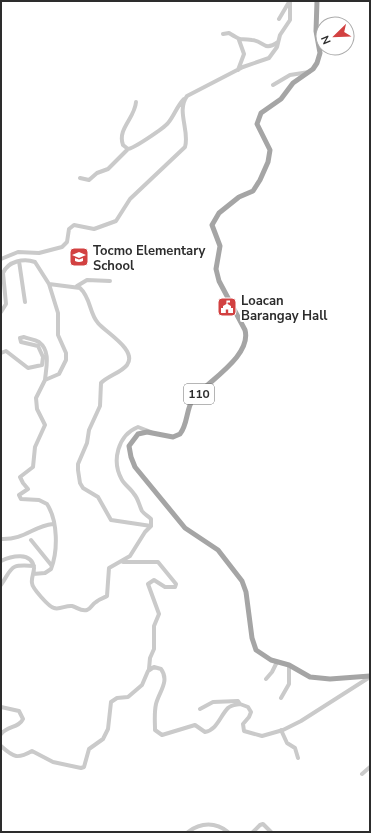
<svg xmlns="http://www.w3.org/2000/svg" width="371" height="833" viewBox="0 0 371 833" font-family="'Nunito Sans',sans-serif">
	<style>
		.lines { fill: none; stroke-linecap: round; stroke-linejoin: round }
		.minor { stroke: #cacaca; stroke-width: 4 }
		.major { stroke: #a5a5a5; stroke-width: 5 }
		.labels { text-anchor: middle; stroke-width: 4; stroke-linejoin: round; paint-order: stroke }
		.shield { fill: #fff; stroke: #6c6c6c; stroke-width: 1 }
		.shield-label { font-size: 12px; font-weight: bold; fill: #2d2d2d }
		.poi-label { font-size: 13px; font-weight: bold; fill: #2d2d2d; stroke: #fff; text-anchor: start }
	</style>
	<rect width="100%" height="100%" fill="#fff"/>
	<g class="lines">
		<path class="minor" d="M 279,19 L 289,2
			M 223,34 L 229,33 C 244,42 237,38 252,40 C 265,41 263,52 278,42
			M 238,70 L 244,54 L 239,40
			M 273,85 L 290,75 L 309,72
			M 136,102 C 135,118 117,129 123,145 L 128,149 C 133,149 164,128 168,123 C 174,116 177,106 184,99
			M 80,178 L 89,180 L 97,173 L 108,169 L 128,149
			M 1,259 L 18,252 L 39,253 L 62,247 L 67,242 L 69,229 L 74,225 L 94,229 L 116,221 L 130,199 L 185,147 C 190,131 176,111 187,96 L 243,67 L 269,58 L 277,47 L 280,35 L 290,20 L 290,1
			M 19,261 L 25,302
			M 77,286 L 87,280 L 110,281
			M 1,312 L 6,304 L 3,273 C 8,261 24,258 35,262 L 49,284
			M 1,353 L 6,351 L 28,368 L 42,365 L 43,357 L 38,346 L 21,342 L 20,338 L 24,337 C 28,339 34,339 39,342 C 51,351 46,368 45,380 L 59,374 L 66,360 L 66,353 L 58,335 L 58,313 L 49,284 L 80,288 C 91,298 89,313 98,323 C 105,332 138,350 127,365 C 122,372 108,376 101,383 L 100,406 L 89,430 L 87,443 L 78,464 L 78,470 L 80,483 L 83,488 L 98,497 L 111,520 L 151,526 L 151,519 C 148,516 144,514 142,511 C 139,505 138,498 134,494 C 131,489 125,485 122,480 C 111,461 118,435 138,427 L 151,432
			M 1,539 C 25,540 33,526 53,524
			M 31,540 L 52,566
			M 1,561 C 11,556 32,551 34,568 C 34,573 31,578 32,583 C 32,588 49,607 54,608 C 60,610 66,605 72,606 C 77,607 81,612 87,610 C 91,609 92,604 96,602 C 99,599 104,598 107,596 L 109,568 L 130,556 L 145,532 L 151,526
			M 123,562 L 158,562 L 176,584 L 175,587 L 165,587 L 154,580 L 148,584 L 159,614 L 154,626 L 154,649 L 150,658 L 149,669
			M 33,574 L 45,573 L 51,569 C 58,551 58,521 47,504 L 39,500 L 21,499 L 19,495 L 28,489 L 23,483 L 20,477 L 33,467 L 35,447 L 45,425 L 37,409 L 36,398 L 45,380
			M 1,585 C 13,567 9,564 34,566
			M 266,679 L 272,672 L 277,662
			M 281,698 L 289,684 L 289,665
			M 1,707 L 19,711 L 23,719 C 19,728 7,726 1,734
			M 200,709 L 213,702 L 238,701 L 240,704
			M 281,730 L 287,743 L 295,748 L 298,758
			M 1,746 C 14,758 18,759 32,751 L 53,762 L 81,768 L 84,767 L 89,749 L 103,739 L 108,729 L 111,702 L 117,698 L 128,697 L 142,685 L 148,671 L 154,667 L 161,669 C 170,681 159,692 156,704 C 154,713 155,721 155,730 L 162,735 L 195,725 L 205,732 C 217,730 220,716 228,708 C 231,705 236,705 240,704 L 248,707 L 251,712 L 249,717 L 243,724 L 244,731 L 262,736 L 283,730 L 301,721 L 370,677
			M 362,774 L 370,767
			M 188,832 C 201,822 216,822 228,832
			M 253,832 L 260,825 L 263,824 L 271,832"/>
		<path class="major" d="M 317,1 L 316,31 L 320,53 L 317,63 L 313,69 L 293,83 L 281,99 L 261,113 L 257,124 L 270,150 L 268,162 L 260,180 L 253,191 L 239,197 L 219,213 L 212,225 L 220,246 L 216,269 L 219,281 L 245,330 C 252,356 208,381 193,399 C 186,409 188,424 180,434 L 173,437 L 147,432 L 138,434 L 129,446 L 131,457 L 135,467 L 185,528 L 218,550 L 242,581 L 246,592 L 252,638 L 256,650 L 271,660 L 289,665 L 310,677 L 330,679 L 370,676"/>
	</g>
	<defs>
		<g id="school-square" transform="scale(1)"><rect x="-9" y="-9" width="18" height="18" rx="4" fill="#d24141" stroke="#fff"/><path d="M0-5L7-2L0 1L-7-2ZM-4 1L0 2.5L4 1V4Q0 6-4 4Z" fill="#fff"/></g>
		<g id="civic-square" transform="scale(1)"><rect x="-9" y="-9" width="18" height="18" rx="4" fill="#d24141" stroke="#fff"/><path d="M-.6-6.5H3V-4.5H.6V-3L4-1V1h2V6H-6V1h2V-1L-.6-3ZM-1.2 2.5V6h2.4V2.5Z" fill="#fff"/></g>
	</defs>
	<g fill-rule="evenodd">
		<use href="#school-square" x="79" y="257"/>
		<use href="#civic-square" x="227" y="307"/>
	</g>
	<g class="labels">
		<rect class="shield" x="184" y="384" width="30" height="20" rx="3"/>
		<g class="shield-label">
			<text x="199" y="398">110</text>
		</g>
		<g class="poi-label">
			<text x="93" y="255">Tocmo Elementary<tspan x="93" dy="15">School</tspan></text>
			<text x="241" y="305">Loacan<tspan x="241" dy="15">Barangay Hall</tspan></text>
		</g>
	</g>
	<rect width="371" height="833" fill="none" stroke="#2d2d2d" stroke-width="4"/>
	<g transform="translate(335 36) rotate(247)"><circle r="19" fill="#ffffff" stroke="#ababab"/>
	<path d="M0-3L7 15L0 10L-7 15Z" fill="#d24141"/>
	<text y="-6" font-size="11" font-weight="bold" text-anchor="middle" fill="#2d2d2d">N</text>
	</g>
</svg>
